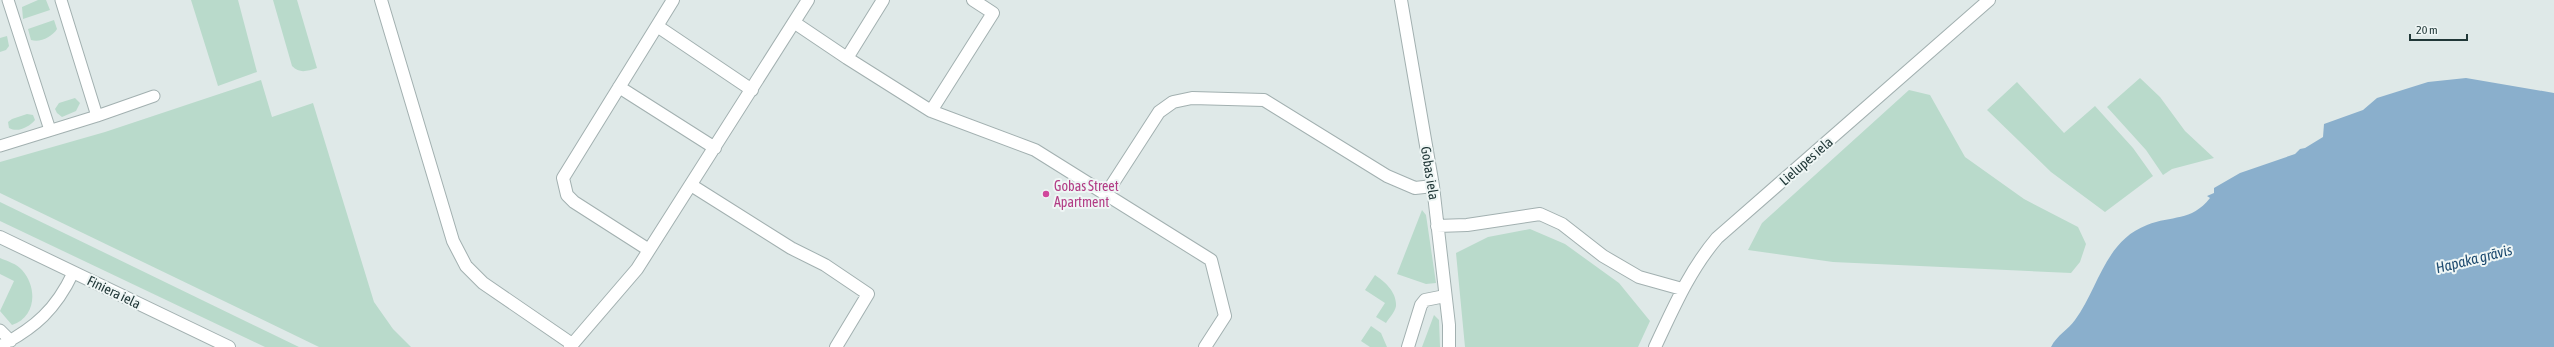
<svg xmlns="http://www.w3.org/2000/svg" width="2554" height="347" viewBox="0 0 2554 347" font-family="'Asap Condensed',sans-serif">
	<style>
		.green { fill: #b9dacb }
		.water { fill: #8aafcc }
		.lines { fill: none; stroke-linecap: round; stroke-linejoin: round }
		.lane-casing { stroke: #a2b0b0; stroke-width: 13 }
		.street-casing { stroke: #a2b0b0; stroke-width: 14 }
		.lane { stroke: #fff; stroke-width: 11 }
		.street { stroke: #fff; stroke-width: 12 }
		.hotel-dot { fill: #d1479c; stroke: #eff6f5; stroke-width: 1.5 }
		.labels { text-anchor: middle; stroke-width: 4; stroke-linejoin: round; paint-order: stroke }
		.street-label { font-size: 14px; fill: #213838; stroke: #eff6f5 }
		.hotel-label { font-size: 14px; fill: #b23c85; stroke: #eff6f5; text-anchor: start }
		.water-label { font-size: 15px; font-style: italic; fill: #1f4c70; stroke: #eff6f5 }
	</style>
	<rect width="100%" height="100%" fill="#dfe9e8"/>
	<path class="green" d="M 38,0 L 46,0 L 50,10 L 23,19 L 22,7 Z
		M 191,0 L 238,0 L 257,72 L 218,86 Z
		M 273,0 L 297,0 L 317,68 C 307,71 300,74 292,66 Z
		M 54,20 L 57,29 C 52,37 40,43 31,40 L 28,29 Z
		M 7,36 L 9,46 L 6,50 L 0,52 L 0,38 Z
		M 2140,78 L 2160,97 L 2185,131 L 2214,158 L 2172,169 L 2163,175 L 2146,150 L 2107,107 Z
		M 261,80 L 272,117 L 313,103 L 374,302 L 393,329 L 411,347 L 319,347 L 0,193 L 0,162 L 105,132 Z
		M 2017,82 L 2064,133 L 2095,106 L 2133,148 L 2153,176 L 2105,212 L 2051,172 L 1987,110 Z
		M 1909,90 L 1930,95 L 1965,157 L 2024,199 L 2078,227 L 2086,244 L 2080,262 L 2071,273 L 1833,262 L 1748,250 L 1762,223 Z
		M 75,98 L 80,103 L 76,111 L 62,117 L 57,113 L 55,109 L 59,103 Z
		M 27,114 L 33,115 L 35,120 C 29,127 18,133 9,128 L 8,122 L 12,119 Z
		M 0,202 L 299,347 L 265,347 L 0,221 Z
		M 1422,210 L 1426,215 L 1436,283 L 1426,284 L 1397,274 Z
		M 1530,229 L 1565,244 L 1619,283 L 1650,321 L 1638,347 L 1465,347 L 1456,253 L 1488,237 Z
		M 0,258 C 7,261 17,264 22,270 C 38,288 36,317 12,325 L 0,311 L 14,281 L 0,274 Z
		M 1375,275 C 1384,281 1397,292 1396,306 C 1395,312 1389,318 1386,323 L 1376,317 L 1385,303 L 1365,290 Z
		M 1434,315 L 1439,320 L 1440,347 L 1422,347 Z
		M 1371,326 L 1381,333 L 1387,347 L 1370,347 L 1361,341 Z"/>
	<path class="water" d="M 2466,78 L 2554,93 L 2554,347 L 2051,347 C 2057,335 2068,330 2075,320 C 2099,287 2105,241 2147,225 C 2172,215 2191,222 2210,198 L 2207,196 L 2214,193 L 2214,188 L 2240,173 L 2295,154 L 2300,149 L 2305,148 L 2323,137 L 2324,124 L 2363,110 L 2377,98 L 2428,82 Z"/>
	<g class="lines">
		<g class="lane-casing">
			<path id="lane" d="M 8,0 L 50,130
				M 97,116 L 154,96
				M 0,146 L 97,116 L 61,0
				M 0,330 L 11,341
				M 0,346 C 35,328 56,309 73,273"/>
		</g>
		<g class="street-casing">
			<path id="street" d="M 381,0 L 453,241 L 466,266 L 483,283 L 572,344
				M 883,0 L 847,58 L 931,111 L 1035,150 L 1211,260 L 1225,316 L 1205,347
				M 1401,0 L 1433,186 L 1449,325 L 1449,347
				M 795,23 L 847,58
				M 657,26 L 752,90
				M 619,87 L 715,148
				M 931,111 L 993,13 L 973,0
				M 691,185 L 791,248 L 825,265 L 868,294 L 836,347
				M 1106,194 L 1159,112 L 1173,102 L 1192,98 L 1264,100 L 1387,176 L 1415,188 L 1433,186
				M 1437,226 L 1467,225 L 1540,214 L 1562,224 L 1603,256 L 1639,277 L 1682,289
				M 0,237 L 229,347
				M 649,250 L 574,202 L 567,195 L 563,178 L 673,0
				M 570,347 L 637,269 L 808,0
				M 1408,347 L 1421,305 L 1425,300 L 1445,296
				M 1655,347 C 1673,309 1689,271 1717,238 L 1989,0"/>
		</g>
		<use href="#lane" class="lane"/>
		<use href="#street" class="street"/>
	</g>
	<circle class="hotel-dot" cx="1046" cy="194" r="4"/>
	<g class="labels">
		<g class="street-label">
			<text transform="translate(1806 161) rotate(-41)" y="5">Lielupes iela</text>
			<text transform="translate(1430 173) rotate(81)" y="5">Gobas iela</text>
			<text transform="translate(114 292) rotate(26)" y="5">Finiera iela</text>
		</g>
		<g class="hotel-label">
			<text x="1054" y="191">Gobas Street<tspan x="1054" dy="16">Apartment</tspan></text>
		</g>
		<g class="water-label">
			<text transform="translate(2474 259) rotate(-14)" y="5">Hapaka grāvis</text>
		</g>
	</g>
	<path d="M2410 34v6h57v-6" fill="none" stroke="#213838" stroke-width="2"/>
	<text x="2416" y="34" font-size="12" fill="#213838" stroke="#eff6f5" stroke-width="3" paint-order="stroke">20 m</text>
</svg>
